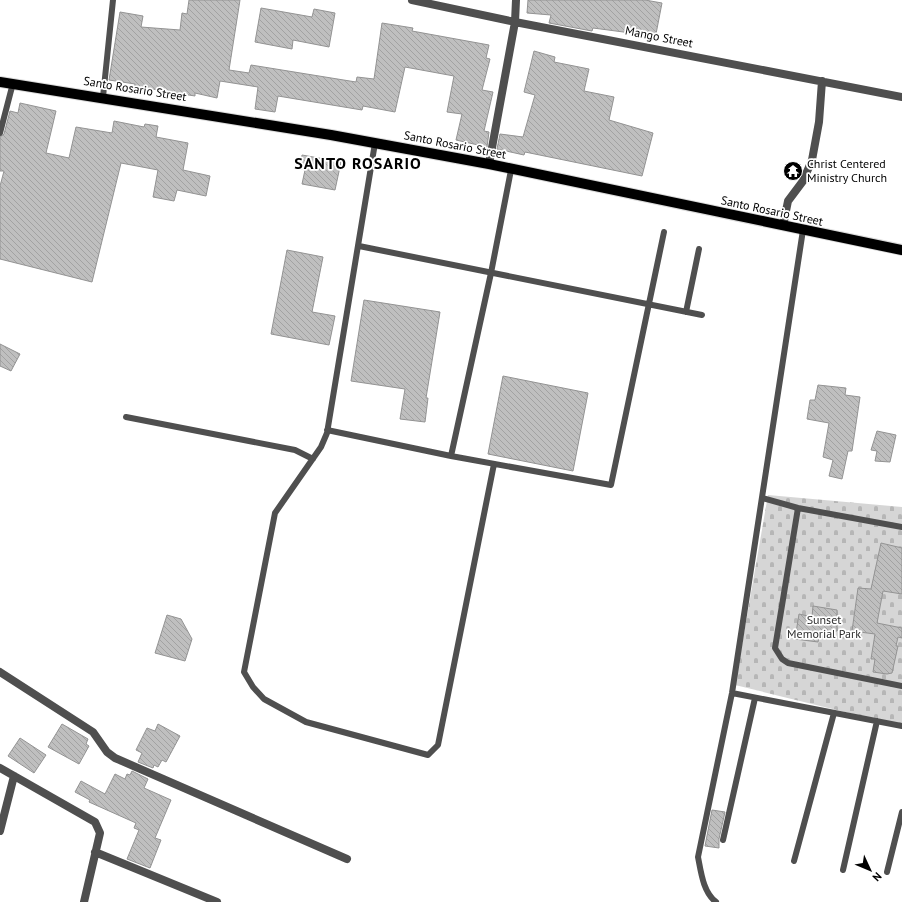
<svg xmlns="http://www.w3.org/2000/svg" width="902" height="902" viewBox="0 0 902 902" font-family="'PT Sans',sans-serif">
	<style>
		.cemetery { fill: url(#cemetery-stones) }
		.building { fill: url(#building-back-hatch); stroke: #939393 }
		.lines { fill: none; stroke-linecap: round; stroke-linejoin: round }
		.primary-casing { stroke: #dbdbdb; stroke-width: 12 }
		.lane { stroke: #4f4f4f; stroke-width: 6 }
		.street { stroke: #4f4f4f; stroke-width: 8 }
		.primary { stroke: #000; stroke-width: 10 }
		.labels { text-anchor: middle; stroke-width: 3.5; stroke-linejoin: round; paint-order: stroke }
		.street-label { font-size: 12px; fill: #000; stroke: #fff }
		.poi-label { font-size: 12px; fill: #000; stroke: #fff; text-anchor: start }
		.park-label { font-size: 12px; fill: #2d2d2d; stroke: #fff }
		.district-label { font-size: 16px; font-weight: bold; letter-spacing: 1px; fill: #000; stroke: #fff }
	</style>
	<defs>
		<pattern id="cemetery-stones" width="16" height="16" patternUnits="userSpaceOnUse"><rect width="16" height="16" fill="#d6d6d6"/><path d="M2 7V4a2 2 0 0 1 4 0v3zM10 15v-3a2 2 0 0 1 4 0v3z" fill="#b6b6b6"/></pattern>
		<pattern id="building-back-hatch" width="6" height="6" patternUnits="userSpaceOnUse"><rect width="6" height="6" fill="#bfbfbf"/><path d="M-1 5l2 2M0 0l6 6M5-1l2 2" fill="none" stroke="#a2a2a2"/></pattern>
	</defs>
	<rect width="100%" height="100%" fill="#fff"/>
	<path class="cemetery" d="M 768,495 L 902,507 L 902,726 L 735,685 Z"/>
	<path class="building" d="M 189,0 L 240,0 L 229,70 L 249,73 L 251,65 L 356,82 L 357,77 L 374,79 L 382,23 L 413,28 L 412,31 L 489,45 L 486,58 L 490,59 L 482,90 L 493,92 L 484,131 L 489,132 L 487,147 L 456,140 L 462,114 L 447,112 L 454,76 L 405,67 L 395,112 L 363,106 L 362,110 L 278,96 L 275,112 L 255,109 L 258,87 L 220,81 L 217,98 L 195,93 L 195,96 L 152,89 L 151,94 L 134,91 L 135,84 L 109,80 L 120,12 L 143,16 L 141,27 L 180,30 L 182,13 L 187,14 Z
		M 528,0 L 645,0 L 662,3 L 655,39 L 631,33 L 593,28 L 592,31 L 549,23 L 551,15 L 527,13 Z
		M 261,8 L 312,17 L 314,9 L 335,13 L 329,47 L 293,40 L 292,49 L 255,42 Z
		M 534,51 L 555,57 L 554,62 L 589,69 L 584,91 L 614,97 L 609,120 L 653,133 L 642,176 L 525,152 L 524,155 L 497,149 L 500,134 L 523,137 L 535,95 L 524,92 Z
		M 20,103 L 56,111 L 46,153 L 69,158 L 76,127 L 112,133 L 114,121 L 144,127 L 145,124 L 158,126 L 156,137 L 188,143 L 183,170 L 210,176 L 206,196 L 177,190 L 174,201 L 153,197 L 158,170 L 121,163 L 92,282 L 0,259 L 0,186 L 4,171 L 0,171 L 0,137 L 4,134 L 10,111 L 18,113 Z
		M 302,155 L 341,162 L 335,190 L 302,184 L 305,170 L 300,169 Z
		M 287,250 L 323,257 L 312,312 L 335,316 L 329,345 L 271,334 Z
		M 364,300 L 440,312 L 426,398 L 428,398 L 425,422 L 400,419 L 405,389 L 351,381 Z
		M 0,344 L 20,354 L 11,371 L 0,366 Z
		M 503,376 L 588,393 L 573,471 L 488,454 Z
		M 818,385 L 846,388 L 845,395 L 860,397 L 852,451 L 848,451 L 842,479 L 829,476 L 833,460 L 823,457 L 829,423 L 807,419 L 810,400 L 815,400 Z
		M 877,431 L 896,435 L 890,462 L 875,461 L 877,451 L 871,450 Z
		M 881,543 L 902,548 L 902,594 L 883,591 L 877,623 L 902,628 L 902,638 L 898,637 L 896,646 L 898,646 L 892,673 L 887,674 L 873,672 L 875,659 L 871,659 L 875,634 L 852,631 L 858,588 L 871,589 Z
		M 813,606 L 837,610 L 837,631 L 835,631 L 833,639 L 819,637 L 818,642 L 795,639 L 799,614 L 812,617 Z
		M 167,615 L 181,619 L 192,639 L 185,661 L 155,653 Z
		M 62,724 L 88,739 L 86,744 L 89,746 L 79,764 L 48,747 Z
		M 158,724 L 180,736 L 166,762 L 162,760 L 158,767 L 154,765 L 153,768 L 138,762 L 142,753 L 136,750 L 147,728 L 155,731 Z
		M 20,738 L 46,755 L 34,773 L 8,756 Z
		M 132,771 L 148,779 L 144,788 L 171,800 L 155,838 L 161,840 L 150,868 L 127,859 L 139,830 L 134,828 L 136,823 L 89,802 L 90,800 L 75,792 L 81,781 L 105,794 L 115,774 L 125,779 L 127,774 L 130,775 Z
		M 712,810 L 725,812 L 719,839 L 719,848 L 705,846 Z"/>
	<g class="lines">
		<g class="primary-casing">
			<path id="primary" d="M 0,82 L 331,135 L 489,164 L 902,250"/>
		</g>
		<path class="lane" d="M 103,97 L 113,0
			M 0,133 L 13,83
			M 375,143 L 327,433 L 321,447 L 275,513 L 244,672 L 253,687 L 264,699 L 306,722 L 428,755 L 438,745 L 494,464
			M 511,170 L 491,273 L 451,456 L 611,485 L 664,232
			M 359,246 L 702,315
			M 686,312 L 699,249
			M 126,417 L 295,450 L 313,459
			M 327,430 L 451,456
			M 762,498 L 798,508 L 902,527
			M 798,508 L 775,648 L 782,659 L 788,663 L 902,686
			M 732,693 L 902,726
			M 723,840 L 755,698
			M 794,861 L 834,713
			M 843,870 L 877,721
			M 887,872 L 902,812
			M 716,902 C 703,892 701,872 698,857 L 732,693 L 803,230"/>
		<path class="street" d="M 412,0 L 515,22 L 902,97
			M 489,164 L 515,22 L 516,0
			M 783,226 L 788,201 L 803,181 L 812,160 L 819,122 L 822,81
			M 0,672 L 93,732 L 107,752 L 115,758 L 347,859
			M 0,768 L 95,822 L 100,833 L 84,902
			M 0,831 L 14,776
			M 95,852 L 217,902"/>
		<use href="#primary" class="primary"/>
	</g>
	<defs>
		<g id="temple-disc" transform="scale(1)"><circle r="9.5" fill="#000" stroke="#fff"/><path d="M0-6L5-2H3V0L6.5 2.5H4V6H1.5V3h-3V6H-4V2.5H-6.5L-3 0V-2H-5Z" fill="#fff"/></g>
	</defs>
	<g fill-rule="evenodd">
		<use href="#temple-disc" x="793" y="171"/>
	</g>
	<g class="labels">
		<g class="street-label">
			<text transform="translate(659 37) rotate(11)" y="4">Mango Street</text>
			<text transform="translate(135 89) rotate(9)" y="4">Santo Rosario Street</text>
			<text transform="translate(455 145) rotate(11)" y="4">Santo Rosario Street</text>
			<text transform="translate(772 211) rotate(12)" y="4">Santo Rosario Street</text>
		</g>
		<g class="poi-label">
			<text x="807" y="168">Christ Centered<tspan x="807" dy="14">Ministry Church</tspan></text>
		</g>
		<g class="park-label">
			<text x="824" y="624">Sunset<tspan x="824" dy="14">Memorial Park</tspan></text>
		</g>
		<g class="district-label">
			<text x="358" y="169">SANTO ROSARIO</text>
		</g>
	</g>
	<g transform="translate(870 870) rotate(134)" stroke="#ffffff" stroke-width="3" paint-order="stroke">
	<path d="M0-3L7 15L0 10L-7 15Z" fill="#000000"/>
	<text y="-6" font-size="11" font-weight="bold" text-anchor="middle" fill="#000000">N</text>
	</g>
</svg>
